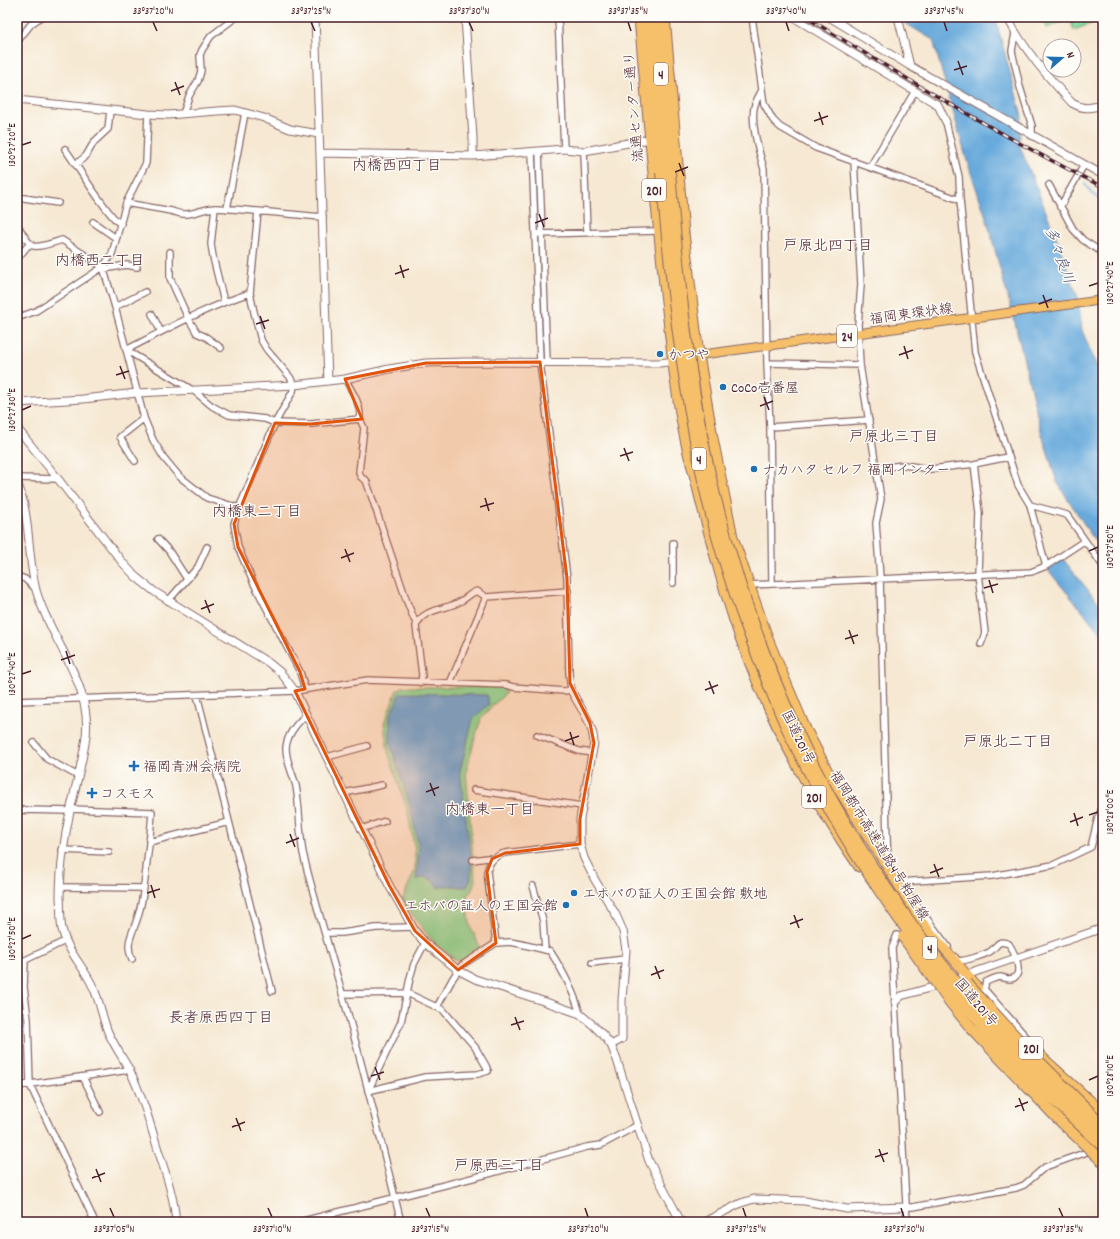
<svg xmlns="http://www.w3.org/2000/svg" width="1120" height="1239" viewBox="0 0 1120 1239" font-family="Dekko,'Klee One',sans-serif">
	<style>
		.green { fill: #86dea2; stroke: #687e66 }
		.water { fill: #69aadc; stroke: #5a6484 }
		.lines { fill: none; stroke-linecap: round; stroke-linejoin: round }
		.stream { stroke: #69aadc; stroke-width: 2 }
		.minor-casing { stroke: #866565; stroke-width: 8 }
		.tertiary-casing { stroke: #866565; stroke-width: 9 }
		.primary-casing { stroke: #866565; stroke-width: 10 }
		.trunk-casing { stroke: #866565; stroke-width: 11 }
		.motorway-casing { stroke: #866565; stroke-width: 12 }
		.minor { stroke: #fff; stroke-width: 5.5 }
		.tertiary { stroke: #fff; stroke-width: 7 }
		.primary { stroke: #f6c06b; stroke-width: 8 }
		.trunk { stroke: #f6c06b; stroke-width: 9 }
		.motorway { stroke: #f6c06b; stroke-width: 10 }
		.rail-casing { stroke: #4a1f2b; stroke-width: 3.5 }
		.rail { stroke: #fdfcf7; stroke-width: 2; stroke-dasharray: 6; stroke-linecap: butt }
		.motorway-bridge-casing { stroke: #866565; stroke-width: 12; stroke-linecap: butt }
		.motorway-bridge { stroke: #f6c06b; stroke-width: 10 }
		.marked { fill: #e0560e; fill-opacity: 0.2; stroke: #e0560e; stroke-width: 3; stroke-linejoin: round }
		.ticks { fill: none; stroke: #4a1f2b; stroke-width: 1.5 }
		.poi-dot { fill: #1f6fb2; stroke: #fdfcf7; stroke-width: 1.5 }
		.labels { text-anchor: middle; stroke-width: 3; stroke-linejoin: round; paint-order: stroke }
		.shield { fill: #fdfcf7; stroke: #806168; stroke-width: 1 }
		.shield-label { font-size: 13px; font-weight: bold; fill: #4a1f2b }
		.street-label { font-size: 14px; fill: #4a1f2b; stroke: #fdfcf7 }
		.poi-label { font-size: 14px; fill: #4a1f2b; stroke: #fdfcf7; text-anchor: start }
		.neighbourhood-label { font-size: 15px; fill: #4a1f2b; stroke: #fdfcf7 }
		.water-label { font-size: 15px; font-style: italic; fill: #565772; stroke: #fdfcf7 }
		.neatline { fill: none; stroke: #4a1f2b; stroke-width: 1.5 }
		.ticks-label { font-size: 10px; text-anchor: middle; fill: #4a1f2b }
	</style>
	<rect width="100%" height="100%" fill="#fdfcf7"/>
	<filter id="ink" filterUnits="userSpaceOnUse"><feTurbulence type="fractalNoise" baseFrequency=".025" numOctaves="2"/><feDisplacementMap in="SourceGraphic" scale="8" xChannelSelector="R" yChannelSelector="G"/><feConvolveMatrix kernelMatrix="1 2 1 2 8 2 1 2 1" color-interpolation-filters="sRGB"/></filter>
	<filter id="wash" filterUnits="userSpaceOnUse"><feTurbulence type="fractalNoise" baseFrequency=".012" numOctaves="4" result="noise"/><feDisplacementMap in="SourceGraphic" scale="16" xChannelSelector="R" yChannelSelector="G"/><feGaussianBlur stdDeviation="0.9" result="paint"/><feColorMatrix in="noise" values="0 0 0 0 0 0 0 0 0 0 0 0 0 0 0 0 0 1.4 0 .05"/><feComposite in="paint" operator="in"/></filter>
	<g filter="url(#wash)">
		<rect width="100%" height="100%" fill="#f6e8d2"/>
		<path class="green" d="M 1043,17 L 1103,17 L 1103,19 L 1074,30 L 1070,19 L 1047,28 Z
			M 402,687 L 505,687 L 505,694 L 490,708 L 481,719 L 475,738 L 466,772 L 475,880 L 471,892 L 467,895 L 470,925 L 481,950 L 460,962 L 457,961 L 436,945 L 423,929 L 402,900 L 415,870 L 415,850 L 407,809 L 388,752 L 384,724 L 397,690 Z"/>
		<path class="water" d="M 904,17 L 995,17 L 1022,116 L 1019,144 L 1055,234 L 1078,298 L 1082,330 L 1103,382 L 1103,550 L 1093,538 L 1057,482 L 1041,431 L 1015,323 L 986,217 L 967,161 L 933,40 L 905,23 Z
			M 1062,558 L 1103,608 L 1103,636 L 1048,570 Z
			M 400,693 L 487,695 L 489,704 L 473,719 L 460,771 L 471,858 L 471,879 L 467,887 C 455,888 451,883 438,888 C 433,879 426,874 416,880 L 419,849 L 414,824 L 409,802 L 390,743 L 390,716 Z"/>
		<g class="lines">
			<path class="stream" d="M 1085,184 L 1092,194 L 1103,201"/>
		</g>
	</g>
	<g filter="url(#ink)">
		<g class="lines">
			<g class="minor-casing">
				<path id="minor" d="M 558,17 L 564,149
					M 752,17 L 764,104 L 773,120 L 780,127 L 816,148 L 960,200
					M 1015,33 L 1012,51 L 1020,87 L 1032,126 L 1032,136
					M 17,42 L 31,24 L 41,17
					M 762,90 C 759,96 755,102 754,108 C 751,125 759,152 764,169 L 767,363 L 770,427 L 772,583
					M 183,114 L 189,96 L 198,81 L 201,71 L 200,55 L 202,50 L 211,36 L 236,17
					M 65,149 C 74,161 111,221 121,224
					M 584,151 L 587,232
					M 539,152 L 547,362
					M 854,161 L 861,284 L 858,325 L 860,365 L 881,499 L 876,523 L 880,578 L 887,839 L 888,859 L 890,866
					M 76,164 L 86,156 L 94,142 L 108,129 L 110,111
					M 870,167 L 915,91
					M 1049,185 L 1073,229 L 1083,240 L 1103,253
					M 17,197 L 58,203
					M 126,203 C 141,206 156,208 171,211 C 175,212 179,214 183,214 C 192,215 204,208 216,208 C 252,210 287,214 323,217
					M 1060,207 L 1084,165
					M 215,208 L 211,244 L 213,257 L 224,302
					M 227,209 L 245,113
					M 258,212 L 250,293 L 254,312 L 261,340 L 267,350 L 290,377 L 294,385 L 293,391 L 275,423 L 239,508 L 234,524 L 238,547 L 253,582 L 300,672 L 305,689
					M 93,222 L 113,236 L 117,237
					M 17,224 C 20,229 28,244 33,246 C 39,248 55,242 62,240 L 103,267 L 115,307 L 144,418 L 153,440 L 164,458 L 179,476 L 207,498 L 239,508
					M 538,234 L 658,231
					M 170,252 L 170,278 L 188,318 L 197,333 L 206,337 L 221,348
					M 17,259 L 30,243
					M 104,269 L 127,265 L 137,267
					M 115,307 L 145,292
					M 152,314 L 161,332
					M 17,318 L 36,311 L 103,267 L 112,254 L 126,203 L 146,163 L 148,114
					M 126,350 L 194,391 L 212,406 L 229,415 L 265,419 L 275,423 L 311,424 L 360,419 C 361,404 352,391 345,379
					M 126,350 C 167,329 207,307 250,293
					M 767,363 L 860,365
					M 360,419 L 364,428 L 359,472 C 360,476 361,479 366,480 L 407,602 L 414,619 L 417,623
					M 770,427 L 869,420
					M 135,461 L 120,437 L 144,418
					M 974,464 L 980,513 L 978,574 L 985,633 L 981,644
					M 877,468 L 904,465 L 931,469 L 974,464 L 1008,457
					M 17,478 L 58,479
					M 1030,505 L 1067,515 L 1103,566
					M 158,539 L 169,551 L 187,579
					M 673,543 L 673,583
					M 1046,566 L 1084,541
					M 17,576 L 25,579 L 36,589
					M 750,585 L 1031,572 L 1046,566 L 1030,505 L 1018,485 L 975,352 L 960,200 L 959,177 L 946,122
					M 168,601 L 198,567 L 207,547
					M 421,683 L 422,675 L 416,626 C 422,608 448,610 461,601 C 467,598 470,593 477,591 L 486,597
					M 450,683 L 486,597 L 568,591
					M 197,695 L 272,991
					M 17,701 L 295,691 L 368,680 L 507,685 L 513,687 L 564,691 L 571,690 L 569,674 L 567,578 L 540,362 L 532,152
					M 306,715 C 297,723 287,735 286,748 C 286,762 293,774 296,786 C 300,808 299,831 303,853 C 314,900 329,946 342,993 C 364,1069 382,1146 401,1222
					M 537,735 L 579,751 L 592,753
					M 34,743 L 47,759 L 78,776
					M 327,757 L 367,746
					M 474,790 L 582,806
					M 344,793 L 382,785
					M 70,809 L 152,812 C 151,831 148,851 146,870 C 144,885 143,901 138,916 C 134,932 124,942 132,959
					M 17,811 L 23,810 L 70,811
					M 361,829 L 385,821
					M 149,842 L 229,822
					M 62,850 L 109,852
					M 473,860 L 487,858 L 492,859
					M 899,882 L 992,876 L 1053,865 L 1091,847 L 1098,818 L 1103,806
					M 533,886 L 543,921 L 545,950
					M 60,887 L 144,888
					M 910,896 L 948,947
					M 325,933 L 342,933 L 376,928 L 413,927
					M 897,935 L 892,948 L 907,1222
					M 496,943 L 487,872 C 489,861 495,856 505,853 L 580,844
					M 17,949 L 21,962
					M 955,957 L 958,961 C 965,961 985,955 991,951 C 998,945 998,939 1009,944 C 1014,952 1026,977 1010,979 C 1007,979 1004,978 1001,977 C 997,977 990,980 986,982 L 984,989 L 1043,1056
					M 25,960 L 24,987 L 28,1019 L 30,1085 L 95,1222
					M 592,963 L 625,959
					M 17,964 L 65,941
					M 343,994 L 407,993 L 443,1010 L 475,1047 L 486,1066 L 488,1071 L 478,1074 L 425,1077 L 368,1091
					M 437,1007 L 453,978 L 462,965 L 496,943 L 510,942 L 521,944 L 550,951 C 563,971 574,992 580,1014
					M 83,1077 L 100,1112
					M 17,1086 L 129,1070
					M 368,1091 L 401,1022 L 410,978 L 414,964 L 425,943
					M 906,1207 L 913,1207 L 1016,1188 L 1024,1185 L 1045,1167 L 1087,1152
					M 299,1222 L 488,1174 L 587,1147 L 601,1145 L 638,1125"/>
			</g>
			<g class="tertiary-casing">
				<path id="tertiary" d="M 315,17 L 328,381
					M 465,17 L 473,138 L 473,156
					M 793,17 L 938,105 L 946,122
					M 829,17 L 910,66 L 1103,175
					M 898,17 L 910,66
					M 1007,17 C 1024,50 1047,76 1072,103 C 1084,110 1090,108 1103,105
					M 17,100 L 148,114 L 168,115 L 217,111 L 235,110 L 264,118 L 290,129 L 319,134
					M 320,153 L 473,156 L 564,149 L 584,151 L 650,139
					M 17,403 L 83,399 L 137,393 L 294,385 L 345,379 L 389,369 L 426,363 L 465,362 L 659,363 L 676,361
					M 17,428 L 55,475 L 122,562 L 136,577 L 155,592 L 269,663 L 281,673 L 295,691 L 313,729 L 389,885 L 415,931 L 425,943 L 458,970 L 475,979 L 543,1001 L 580,1014 L 593,1025 L 604,1036 L 611,1045 L 617,1060 L 649,1161 L 681,1222
					M 17,482 C 31,516 27,555 36,590 C 50,640 92,682 86,736 C 84,754 79,772 75,790 C 66,826 60,861 60,898 C 61,908 60,919 62,929 C 67,952 84,966 93,987 C 100,1001 102,1017 108,1032 C 114,1045 122,1057 129,1069 C 142,1095 150,1123 158,1150 C 166,1174 174,1197 176,1222
					M 571,690 C 580,709 593,721 594,743 L 580,819 L 580,844 L 584,858 L 595,880 L 616,915 L 623,931 L 626,950 L 622,1000 L 622,1039 L 611,1045
					M 952,980 L 1103,928
					M 895,1002 L 901,996 L 940,985
					M 704,1222 L 741,1203 L 754,1199 L 805,1201 L 847,1209 L 906,1207"/>
			</g>
			<g class="primary-casing">
				<path id="primary" d="M 699,355 L 1103,300"/>
			</g>
			<g class="trunk-casing">
				<path id="trunk" d="M 639,17 C 647,109 655,201 665,293 C 671,343 675,394 686,444 C 689,460 695,475 698,491 C 712,546 726,602 746,654 C 775,730 813,801 859,867
					M 665,17 L 684,233 L 699,355 L 713,438 L 733,537 L 769,641 L 805,727 L 832,779 L 921,921 L 978,988
					M 1041,1056 L 1103,1112
					M 1045,1098 L 1068,1119"/>
			</g>
			<g class="motorway-casing">
				<path id="motorway" d="M 648,17 L 661,172
					M 656,17 L 670,172"/>
			</g>
			<use href="#minor" class="minor"/>
			<use href="#tertiary" class="tertiary"/>
			<use href="#primary" class="primary"/>
			<use href="#trunk" class="trunk"/>
			<use href="#motorway" class="motorway"/>
			<g class="rail-casing">
				<path id="rail" d="M 806,17 C 903,77 1001,136 1103,187"/>
			</g>
			<use href="#rail" class="rail"/>
			<g class="motorway-bridge-casing">
				<path id="motorway-bridge" d="M 661,172 C 670,278 682,385 705,490 C 714,531 727,572 741,612 C 756,653 771,695 790,735 C 838,835 900,928 971,1012 C 1011,1060 1057,1104 1103,1146
					M 670,172 C 679,279 689,387 714,491 C 734,572 761,652 796,728 C 828,799 873,871 919,934 C 973,1007 1037,1072 1103,1135
					M 903,937 L 949,1001 L 971,1028 L 1058,1119 L 1103,1162
					M 967,983 L 1029,1051 L 1103,1125"/>
			</g>
			<use href="#motorway-bridge" class="motorway-bridge"/>
		</g>
	</g>
	<path class="marked" d="M 540,362 L 567,578 L 570,683 L 590,723 L 594,743 L 580,819 L 580,844 L 505,853 L 492,859 L 487,872 L 496,943 L 458,970 L 415,931 L 389,885 L 295,691 L 305,689 L 300,672 L 238,547 L 234,524 L 275,423 L 311,424 L 362,419 L 345,379 L 426,363 Z"/>
	<path class="ticks" d="M 153,22 L 157,31M 311,22 L 315,31M 469,22 L 473,31M 628,22 L 631,31M 786,22 L 789,31M 944,22 L 947,31M 958,61 L 963,75M 954,70 L 967,66M 175,82 L 180,95M 171,91 L 184,86M 819,112 L 823,125M 814,121 L 828,116M 22,145 L 31,142M 679,163 L 684,176M 675,172 L 688,167M 539,214 L 544,227M 535,223 L 548,218M 400,265 L 404,278M 395,274 L 409,269M 1089,286 L 1098,283M 1043,295 L 1048,308M 1039,304 L 1052,299M 260,316 L 265,329M 256,324 L 269,320M 904,346 L 908,359M 899,355 L 913,350M 120,366 L 125,379M 116,375 L 129,371M 764,397 L 769,410M 760,406 L 773,401M 22,410 L 31,406M 624,448 L 629,461M 620,456 L 633,452M 485,498 L 489,511M 480,507 L 494,503M 345,549 L 350,562M 1089,551 L 1098,547M 341,558 L 354,553M 989,580 L 993,593M 984,588 L 998,584M 205,600 L 210,613M 201,609 L 214,604M 849,630 L 854,644M 845,639 L 858,635M 66,651 L 70,664M 61,660 L 75,655M 22,674 L 31,671M 709,681 L 714,694M 705,690 L 718,685M 570,732 L 574,745M 565,741 L 579,736M 430,783 L 435,796M 426,792 L 439,787M 1074,813 L 1078,826M 1089,815 L 1098,812M 1070,822 L 1083,817M 290,834 L 295,847M 286,843 L 299,838M 934,864 L 939,877M 930,873 L 943,868M 151,885 L 155,898M 147,893 L 160,889M 794,915 L 799,928M 790,924 L 803,919M 22,939 L 31,935M 655,966 L 660,979M 651,975 L 664,970M 515,1017 L 520,1030M 511,1025 L 524,1021M 375,1067 L 380,1080M 371,1076 L 384,1072M 1089,1080 L 1098,1076M 1019,1098 L 1024,1111M 1015,1107 L 1028,1102M 236,1118 L 241,1131M 232,1127 L 245,1122M 879,1149 L 884,1162M 875,1157 L 888,1153M 96,1169 L 101,1182M 92,1178 L 105,1173M 110,1208 L 114,1217M 268,1208 L 272,1217M 426,1208 L 430,1217M 585,1208 L 588,1217M 743,1208 L 746,1217M 901,1208 L 904,1217M 1059,1208 L 1063,1217"/>
	<g class="poi-dot">
		<circle cx="660" cy="354" r="4"/>
		<circle cx="723" cy="387" r="4"/>
		<circle cx="754" cy="469" r="4"/>
		<path d="M132 760h4v4h4v4h-4v4h-4v-4h-4v-4h4z"/>
		<path d="M90 787h4v4h4v4h-4v4h-4v-4h-4v-4h4z"/>
		<circle cx="574" cy="893" r="4"/>
		<circle cx="566" cy="905" r="4"/>
	</g>
	<g class="labels">
		<g class="shield">
			<rect x="654" y="63" width="14" height="22" rx="3"/>
			<rect x="642" y="179" width="24" height="22" rx="3"/>
			<rect x="837" y="325" width="20" height="22" rx="3"/>
			<rect x="692" y="448" width="14" height="22" rx="3"/>
			<rect x="802" y="786" width="24" height="22" rx="3"/>
			<rect x="923" y="937" width="14" height="22" rx="3"/>
			<rect x="1019" y="1037" width="24" height="22" rx="3"/>
		</g>
		<g class="shield-label">
			<text x="661" y="79">4</text>
			<text x="654" y="195">201</text>
			<text x="847" y="341">24</text>
			<text x="699" y="464">4</text>
			<text x="814" y="802">201</text>
			<text x="930" y="953">4</text>
			<text x="1031" y="1053">201</text>
		</g>
		<g class="street-label">
			<text transform="translate(633 107) rotate(-95)" y="5">流通センター通り</text>
			<text transform="translate(911 313) rotate(-8)" y="5">福岡東環状線</text>
			<text transform="translate(799 737) rotate(64)" y="5">国道201号</text>
			<text transform="translate(880 845) rotate(58)" y="5">福岡都市高速道路4号粕屋線</text>
			<text transform="translate(977 1002) rotate(50)" y="5">国道201号</text>
		</g>
		<g class="poi-label">
			<text x="668" y="359">かつや</text>
			<text x="731" y="392">CoCo壱番屋</text>
			<text x="762" y="474">ナカハタ セルフ 福岡インター</text>
			<text x="143" y="771">福岡青洲会病院</text>
			<text x="100" y="798">コスモス</text>
			<text x="582" y="898">エホバの証人の王国会館 敷地</text>
			<text x="558" y="910" text-anchor="end">エホバの証人の王国会館</text>
		</g>
		<g class="neighbourhood-label">
			<text x="397" y="170">内橋西四丁目</text>
			<text x="828" y="250">戸原北四丁目</text>
			<text x="100" y="265">内橋西二丁目</text>
			<text x="894" y="441">戸原北三丁目</text>
			<text x="257" y="516">内橋東二丁目</text>
			<text x="1008" y="746">戸原北二丁目</text>
			<text x="490" y="814">内橋東一丁目</text>
			<text x="221" y="1022">長者原西四丁目</text>
			<text x="499" y="1170">戸原西三丁目</text>
		</g>
		<g class="water-label">
			<text transform="translate(1060 255) rotate(70)" y="5">多々良川</text>
		</g>
	</g>
	<rect width="1120" height="1239" fill="none" stroke="#fdfcf7" stroke-width="44"/>
	<g transform="translate(1062 58) rotate(70)"><circle r="19" fill="#fdfcf7" stroke="#b5a4a5"/>
	<path d="M0-3L7 15L0 10L-7 15Z" fill="#1f6fb2"/>
	<text y="-6" font-size="11" font-weight="bold" text-anchor="middle" fill="#4a1f2b">N</text>
	</g>
	<rect x="22" y="22" width="1076" height="1195" class="neatline"/>
	<g class="ticks-label">
		<text x="153" y="14">33°37'20"N</text>
		<text x="311" y="14">33°37'25"N</text>
		<text x="469" y="14">33°37'30"N</text>
		<text x="628" y="14">33°37'35"N</text>
		<text x="786" y="14">33°37'40"N</text>
		<text x="944" y="14">33°37'45"N</text>
		<text transform="translate(11 145) rotate(-90)" y="4">130°27'20"E</text>
		<text transform="translate(1109 283) rotate(-90)" y="4">130°27'40"E</text>
		<text transform="translate(11 410) rotate(-90)" y="4">130°27'30"E</text>
		<text transform="translate(1109 547) rotate(-90)" y="4">130°27'50"E</text>
		<text transform="translate(11 674) rotate(-90)" y="4">130°27'40"E</text>
		<text transform="translate(1109 812) rotate(-90)" y="4">130°28'00"E</text>
		<text transform="translate(11 939) rotate(-90)" y="4">130°27'50"E</text>
		<text transform="translate(1109 1076) rotate(-90)" y="4">130°28'10"E</text>
		<text x="114" y="1232">33°37'05"N</text>
		<text x="272" y="1232">33°37'10"N</text>
		<text x="430" y="1232">33°37'15"N</text>
		<text x="588" y="1232">33°37'20"N</text>
		<text x="746" y="1232">33°37'25"N</text>
		<text x="904" y="1232">33°37'30"N</text>
		<text x="1063" y="1232">33°37'35"N</text>
	</g>
</svg>
